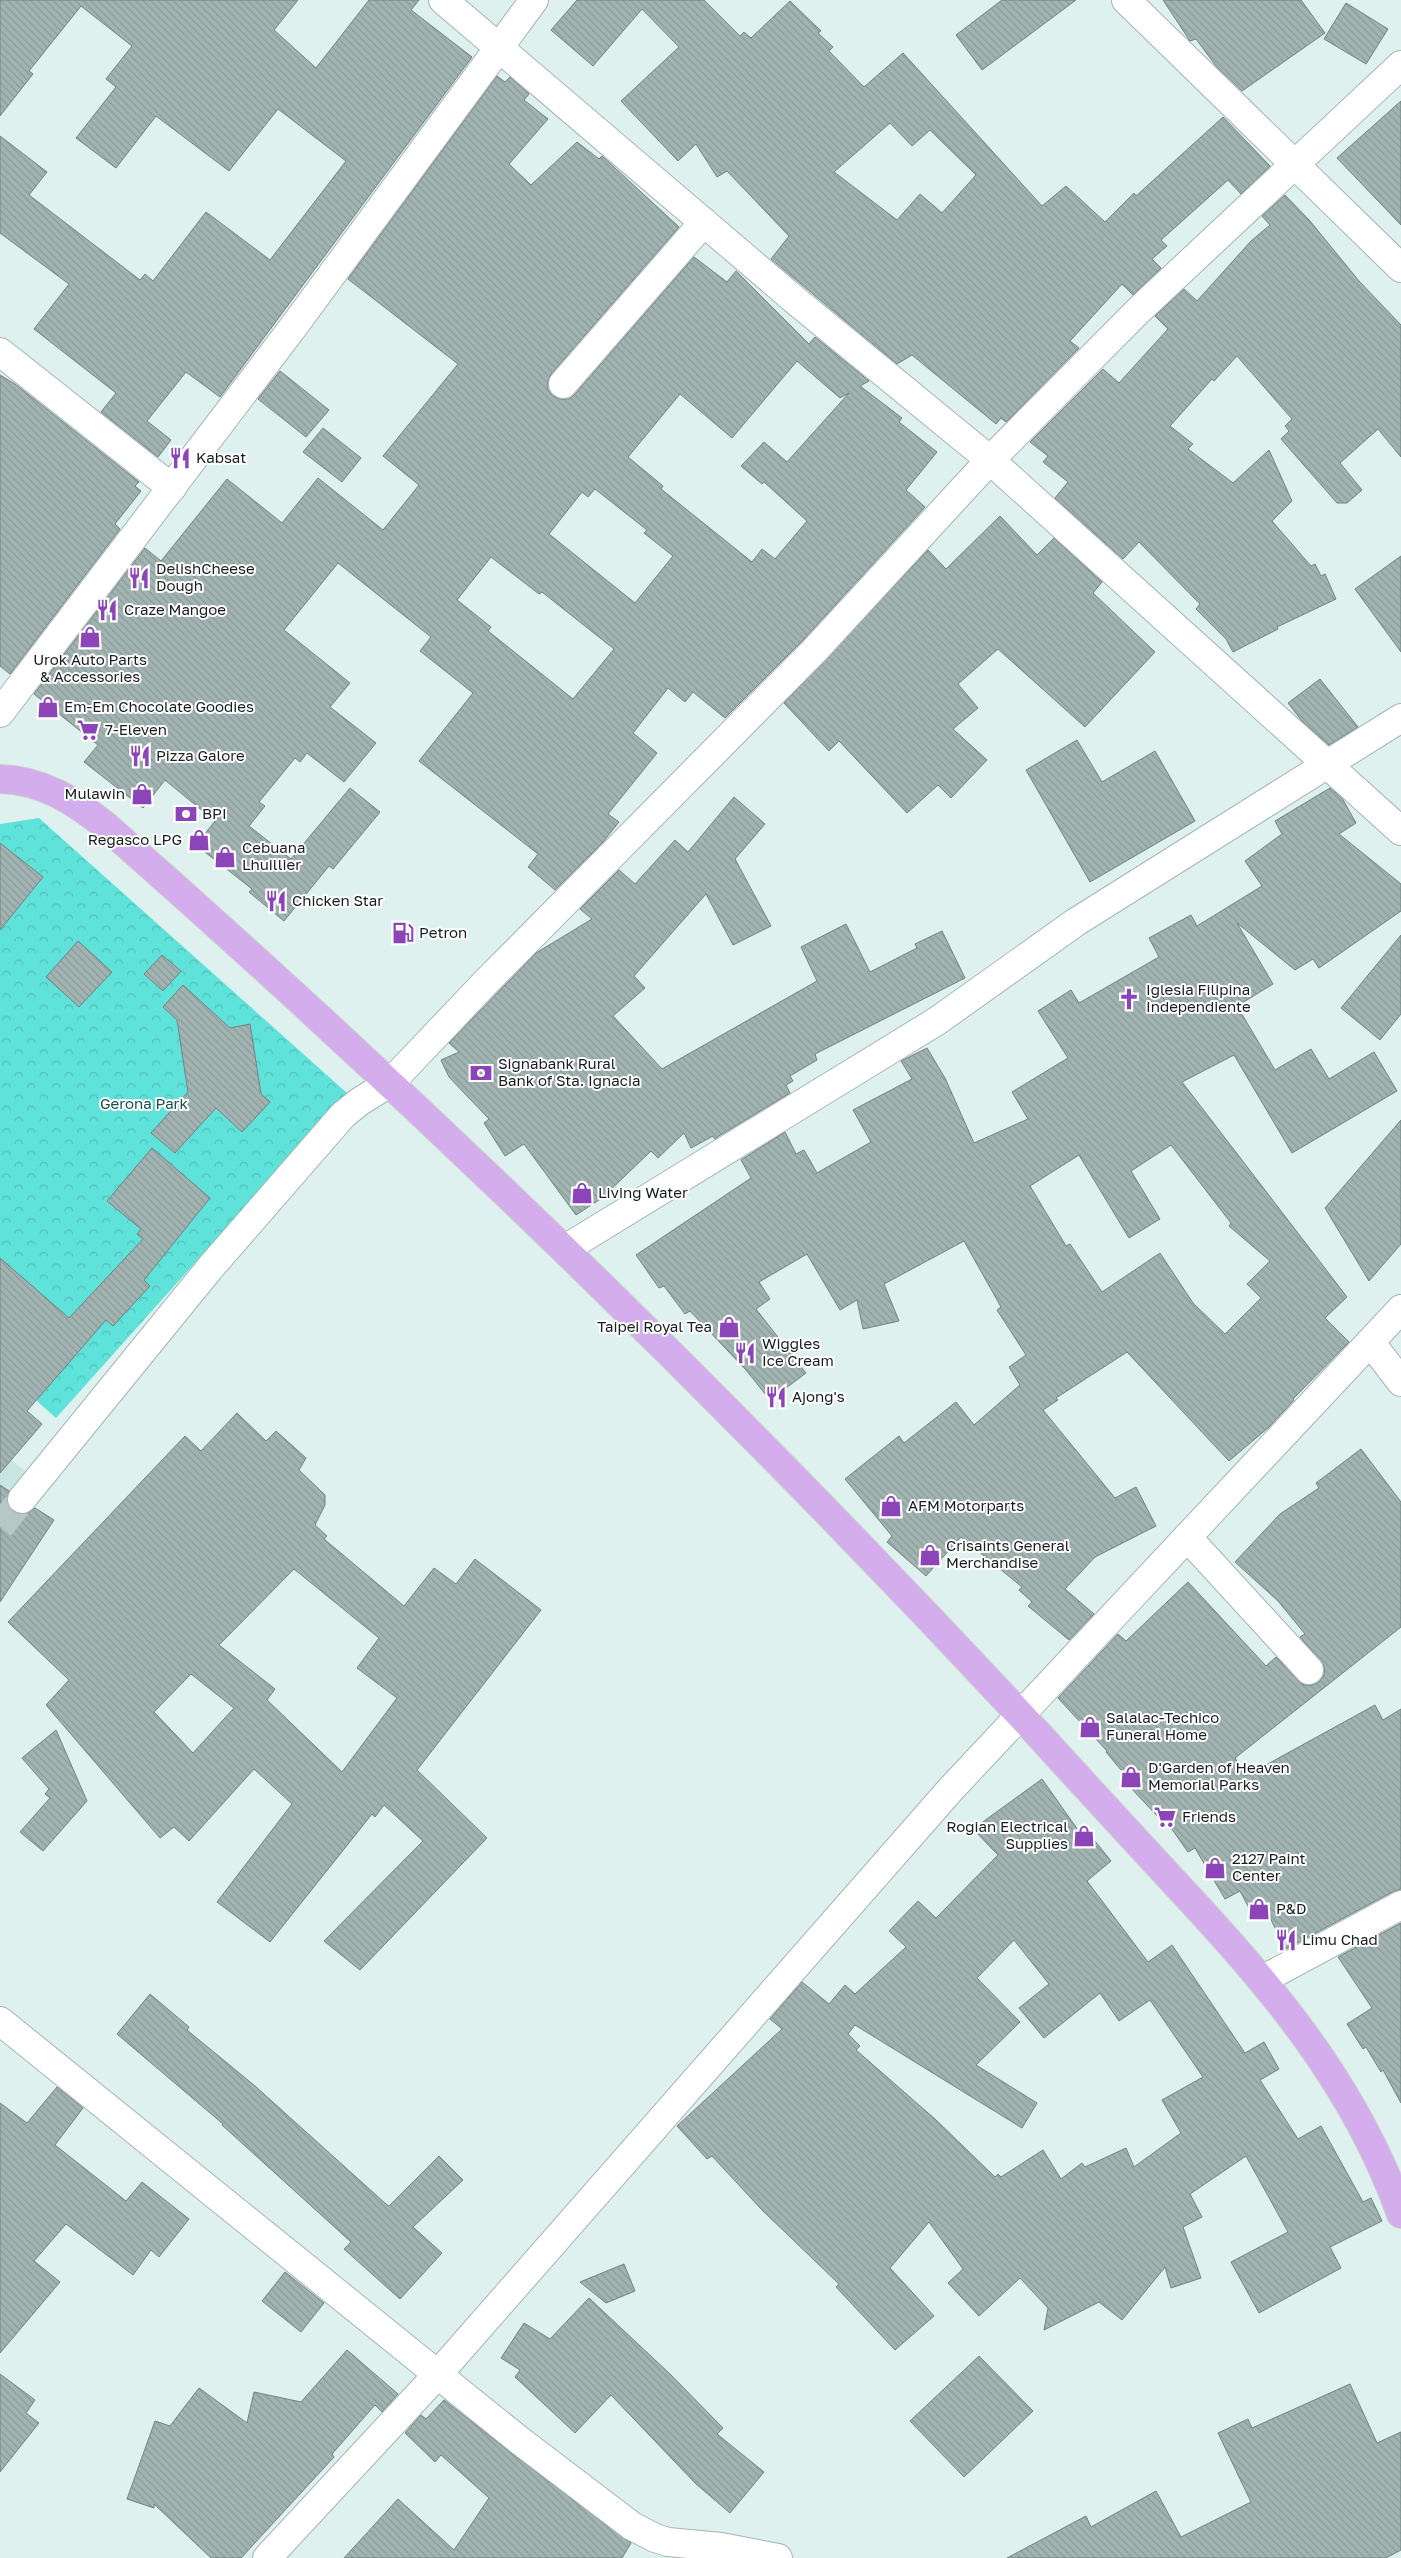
<svg xmlns="http://www.w3.org/2000/svg" width="1401" height="2558" viewBox="0 0 1401 2558" font-family="'Golos Text',sans-serif">
	<style>
		.built { fill: #c9e5e2 }
		.park { fill: url(#park-crowns) }
		.building { fill: url(#building-back-hatch); stroke: #718280; fill-rule: evenodd }
		.lines { fill: none; stroke-linecap: round; stroke-linejoin: round }
		.minor-tunnel { stroke: #b7c7c5; stroke-width: 28; stroke-dasharray: 28 14; stroke-linecap: butt }
		.minor-casing { stroke: #a4b5b4; stroke-width: 30 }
		.major-casing { stroke: #cccece; stroke-width: 30 }
		.minor { stroke: #fff; stroke-width: 28 }
		.major { stroke: #d3adec; stroke-width: 28 }
		.labels { text-anchor: middle; stroke-width: 4; stroke-linejoin: round; paint-order: stroke }
		.poi-label { font-size: 15px; fill: #181f1e; stroke: #fff; text-anchor: start }
		.park-label { font-size: 15px; fill: #13524e; stroke: #fff }
	</style>
	<defs>
		<pattern id="park-crowns" width="20" height="18" patternUnits="userSpaceOnUse" patternTransform="scale(1.25)"><rect width="20" height="18" fill="#5fe2d9"/><path d="M2 6a3 3 0 1 1 6 0M12 15a3 3 0 1 1 6 0" fill="none" stroke="#52c1ba"/></pattern>
		<pattern id="building-back-hatch" width="6" height="6" patternUnits="userSpaceOnUse" patternTransform="scale(1.25)"><rect width="6" height="6" fill="#a2b4b2"/><path d="M-1 5l2 2M0 0l6 6M5-1l2 2" fill="none" stroke="#8b9a99"/></pattern>
	</defs>
	<rect width="100%" height="100%" fill="#dff1ef"/>
	<path class="built" d="M 0,1450 L 28,1474 L 0,1506 Z"/>
	<path class="park" d="M 39,818 L 347,1093 L 56,1418 L 0,1368 L 0,824 Z"/>
	<path class="building" d="M 0,0 L 298,0 L 274,30 L 316,68 L 369,0 L 419,0 L 411,10 L 472,57 L 220,397 L 186,372 L 147,421 L 171,440 L 158,457 L 101,412 L 116,393 L 34,329 L 69,284 L 0,233 L 0,136 L 47,172 L 29,195 L 140,280 L 145,274 L 153,281 L 206,212 L 270,260 L 346,161 L 278,109 L 229,171 L 156,116 L 116,168 L 76,138 L 116,87 L 106,79 L 132,46 L 81,6 L 29,71 L 33,74 L 0,116 Z
		M 577,0 L 704,0 L 740,36 L 744,32 L 751,38 L 790,1 L 821,31 L 818,33 L 833,47 L 829,51 L 864,87 L 903,53 L 1042,206 L 1066,186 L 1105,222 L 1134,193 L 1136,196 L 1223,117 L 1270,166 L 1241,194 L 1228,180 L 1161,240 L 1167,246 L 1152,259 L 1161,268 L 1133,295 L 1122,284 L 1070,341 L 1079,348 L 1006,422 L 1001,418 L 996,424 L 912,355 L 897,364 L 771,259 L 789,236 L 727,171 L 717,177 L 696,144 L 678,161 L 621,101 L 679,47 L 642,9 L 593,66 L 551,30 ZM 890,123 L 912,146 L 930,130 L 976,175 L 942,213 L 920,194 L 897,220 L 834,172 Z
		M 1002,0 L 1076,0 L 982,70 L 956,35 Z
		M 1163,0 L 1301,0 L 1325,33 L 1242,91 L 1216,66 L 1196,39 L 1190,41 Z
		M 1346,3 L 1388,29 L 1366,64 L 1324,39 Z
		M 497,76 L 505,82 L 510,77 L 529,94 L 524,100 L 548,119 L 509,164 L 531,185 L 577,142 L 599,159 L 602,156 L 679,227 L 551,374 L 548,382 L 548,390 L 552,395 L 560,399 L 569,399 L 575,394 L 694,257 L 727,282 L 736,271 L 809,344 L 815,337 L 869,381 L 860,386 L 902,418 L 899,422 L 937,452 L 906,490 L 925,507 L 803,640 L 725,718 L 693,692 L 685,702 L 668,688 L 633,733 L 657,753 L 608,814 L 619,822 L 603,842 L 555,890 L 528,867 L 538,854 L 419,761 L 473,693 L 420,651 L 431,637 L 338,563 L 284,630 L 350,683 L 330,707 L 376,743 L 344,782 L 307,753 L 300,762 L 295,758 L 259,802 L 265,806 L 249,826 L 291,859 L 350,788 L 380,812 L 333,869 L 329,866 L 284,921 L 249,892 L 252,889 L 196,845 L 215,821 L 165,780 L 143,808 L 84,762 L 98,745 L 34,694 L 145,548 L 161,561 L 227,479 L 282,523 L 318,478 L 383,530 L 419,485 L 383,456 L 458,364 L 348,279 ZM 797,361 L 840,398 L 849,393 L 787,462 L 764,442 L 741,466 L 762,484 L 764,482 L 807,521 L 775,559 L 762,549 L 752,562 L 661,489 L 663,486 L 628,457 L 680,394 L 732,438 ZM 595,489 L 647,530 L 644,533 L 673,556 L 635,603 L 549,534 L 582,492 L 588,497 ZM 491,557 L 539,594 L 542,592 L 614,649 L 573,699 L 488,631 L 491,627 L 457,600 Z
		M 1401,101 L 1401,225 L 1337,158 Z
		M 1285,195 L 1310,221 L 1359,281 L 1401,325 L 1401,457 L 1378,429 L 1340,463 L 1362,490 L 1347,503 L 1337,503 L 1281,439 L 1289,431 L 1285,426 L 1292,419 L 1237,356 L 1214,381 L 1212,379 L 1170,426 L 1193,444 L 1188,449 L 1233,483 L 1269,450 L 1292,501 L 1272,521 L 1311,566 L 1315,564 L 1321,576 L 1325,574 L 1336,599 L 1277,627 L 1278,629 L 1233,652 L 1226,639 L 1196,609 L 1200,604 L 1139,542 L 1123,559 L 1055,498 L 1068,482 L 1043,462 L 1048,456 L 1030,442 L 1103,369 L 1119,383 L 1168,329 L 1155,316 L 1184,289 L 1197,301 L 1251,241 L 1270,225 L 1262,216 Z
		M 280,371 L 329,410 L 306,437 L 258,399 Z
		M 0,375 L 15,384 L 139,482 L 135,486 L 141,491 L 115,524 L 120,529 L 10,674 L 0,666 Z
		M 323,428 L 361,458 L 342,482 L 303,452 Z
		M 1000,516 L 1037,555 L 1054,538 L 1102,582 L 1093,593 L 1155,652 L 1085,727 L 998,649 L 958,684 L 978,708 L 953,729 L 987,760 L 951,798 L 938,785 L 907,813 L 839,741 L 829,751 L 784,703 L 928,550 L 946,569 Z
		M 1401,556 L 1401,652 L 1355,589 Z
		M 1320,679 L 1358,727 L 1329,745 L 1302,721 L 1288,703 Z
		M 1077,740 L 1102,782 L 1155,751 L 1195,821 L 1090,882 L 1026,770 Z
		M 1330,788 L 1342,798 L 1356,823 L 1339,834 L 1401,884 L 1401,911 L 1319,968 L 1313,959 L 1295,970 L 1237,923 L 1273,984 L 1237,1006 L 1275,1070 L 1311,1049 L 1329,1079 L 1374,1052 L 1397,1091 L 1292,1153 L 1234,1055 L 1182,1082 L 1347,1297 L 1325,1318 L 1349,1342 L 1293,1399 L 1294,1400 L 1269,1427 L 1229,1461 L 1127,1352 L 1056,1398 L 1058,1400 L 1043,1410 L 1115,1498 L 1136,1487 L 1156,1526 L 1095,1557 L 1065,1589 L 1094,1614 L 1069,1640 L 1028,1606 L 1032,1602 L 1019,1590 L 1022,1587 L 961,1537 L 926,1576 L 887,1542 L 892,1536 L 845,1479 L 899,1436 L 904,1443 L 956,1402 L 974,1425 L 1020,1385 L 1009,1367 L 1026,1355 L 997,1310 L 1001,1307 L 964,1241 L 884,1284 L 899,1321 L 863,1329 L 857,1300 L 840,1310 L 807,1254 L 759,1282 L 770,1299 L 756,1309 L 806,1373 L 770,1400 L 746,1370 L 690,1311 L 685,1314 L 664,1286 L 659,1288 L 636,1255 L 751,1178 L 741,1160 L 785,1132 L 796,1154 L 804,1150 L 817,1173 L 871,1142 L 853,1110 L 912,1079 L 901,1061 L 927,1048 L 945,1078 L 974,1143 L 1028,1119 L 1012,1092 L 1068,1058 L 1038,1011 L 1071,990 L 1079,1003 L 1159,957 L 1149,938 L 1191,915 L 1197,926 L 1262,886 L 1245,861 L 1282,834 L 1275,821 ZM 1171,1145 L 1231,1223 L 1229,1226 L 1270,1261 L 1247,1284 L 1261,1298 L 1225,1334 L 1193,1303 L 1160,1253 L 1102,1292 L 1070,1244 L 1066,1246 L 1030,1186 L 1079,1155 L 1129,1238 L 1160,1219 L 1131,1171 Z
		M 734,797 L 765,824 L 735,859 L 771,926 L 733,945 L 706,894 L 634,976 L 645,988 L 613,1016 L 662,1069 L 817,981 L 801,947 L 846,924 L 870,972 L 917,948 L 915,944 L 942,931 L 965,978 L 815,1054 L 817,1060 L 790,1076 L 793,1081 L 786,1085 L 790,1093 L 719,1136 L 715,1139 L 713,1136 L 691,1148 L 684,1133 L 658,1158 L 651,1151 L 602,1198 L 576,1215 L 524,1144 L 505,1156 L 484,1123 L 489,1119 L 449,1077 L 441,1060 L 459,1052 L 449,1043 L 536,953 L 592,919 L 580,909 L 619,870 L 635,884 L 675,840 L 688,852 Z
		M 0,843 L 43,877 L 0,930 Z
		M 1401,935 L 1401,1014 L 1380,1040 L 1341,1008 Z
		M 78,941 L 112,972 L 79,1007 L 46,977 Z
		M 162,955 L 181,971 L 163,991 L 144,974 Z
		M 183,985 L 230,1028 L 250,1024 L 261,1094 L 270,1102 L 242,1132 L 216,1108 L 175,1153 L 151,1133 L 188,1092 L 177,1020 L 163,1007 Z
		M 1401,1120 L 1401,1244 L 1369,1281 L 1325,1208 Z
		M 152,1148 L 210,1198 L 144,1280 L 150,1286 L 113,1326 L 106,1320 L 27,1411 L 42,1424 L 0,1473 L 0,1258 L 69,1318 L 143,1239 L 137,1234 L 141,1229 L 107,1201 Z
		M 237,1413 L 266,1441 L 276,1431 L 306,1458 L 299,1470 L 325,1495 L 325,1505 L 315,1525 L 327,1536 L 324,1539 L 404,1606 L 434,1568 L 456,1584 L 475,1559 L 541,1610 L 417,1770 L 487,1838 L 360,1970 L 324,1941 L 423,1841 L 384,1805 L 375,1817 L 372,1814 L 270,1942 L 217,1902 L 292,1804 L 254,1769 L 189,1841 L 174,1827 L 160,1838 L 46,1705 L 69,1680 L 8,1622 L 185,1436 L 201,1451 ZM 294,1569 L 379,1638 L 357,1668 L 397,1698 L 342,1772 L 267,1700 L 275,1689 L 219,1645 ZM 191,1674 L 234,1708 L 193,1753 L 154,1712 Z
		M 1361,1449 L 1401,1502 L 1401,1627 L 1235,1758 L 1246,1776 L 1375,1705 L 1383,1720 L 1401,1709 L 1401,1889 L 1394,1891 L 1286,1949 L 1267,1912 L 1255,1919 L 1240,1891 L 1225,1899 L 1195,1848 L 1188,1852 L 1164,1818 L 1161,1820 L 1129,1786 L 1132,1783 L 1106,1752 L 1107,1751 L 1058,1698 L 1118,1634 L 1126,1641 L 1188,1582 L 1266,1666 L 1276,1657 L 1304,1685 L 1312,1685 L 1319,1682 L 1324,1675 L 1324,1666 L 1300,1637 L 1305,1634 L 1278,1601 L 1235,1562 L 1280,1514 L 1319,1488 L 1316,1483 Z
		M 0,1485 L 9,1491 L 7,1504 L 13,1511 L 19,1514 L 27,1514 L 35,1508 L 54,1520 L 0,1602 Z
		M 56,1730 L 87,1801 L 43,1851 L 20,1832 L 50,1798 L 45,1794 L 49,1789 L 22,1758 Z
		M 1042,1779 L 1078,1830 L 1083,1826 L 1111,1861 L 1087,1881 L 1148,1962 L 1172,1945 L 1245,2053 L 1264,2042 L 1279,2069 L 1260,2080 L 1298,2139 L 1321,2126 L 1363,2202 L 1371,2198 L 1382,2221 L 1330,2247 L 1341,2268 L 1259,2313 L 1231,2262 L 1288,2232 L 1246,2156 L 1190,2194 L 1202,2217 L 1183,2227 L 1201,2278 L 1171,2288 L 1165,2267 L 1122,2320 L 1099,2302 L 1044,2330 L 1048,2308 L 1020,2278 L 979,2316 L 948,2283 L 963,2269 L 929,2222 L 890,2268 L 934,2316 L 895,2350 L 836,2287 L 839,2284 L 762,2210 L 712,2156 L 707,2159 L 677,2126 L 782,2029 L 770,2019 L 802,1982 L 829,2004 L 845,1985 L 855,1994 L 906,1947 L 889,1931 L 918,1901 L 936,1918 L 998,1855 L 973,1829 ZM 1014,1940 L 1049,1984 L 1019,2008 L 1044,2038 L 1100,1993 L 1119,2021 L 1150,2000 L 1203,2077 L 1162,2100 L 1181,2133 L 1134,2167 L 1126,2148 L 1085,2167 L 1082,2163 L 1061,2179 L 1043,2150 L 1001,2177 L 998,2174 L 995,2177 L 935,2119 L 856,2050 L 860,2046 L 848,2034 L 855,2025 L 1022,2128 L 1037,2103 L 976,2065 L 1020,2022 L 977,1978 Z
		M 1401,1923 L 1401,2103 L 1383,2070 L 1381,2072 L 1366,2047 L 1363,2049 L 1347,2024 L 1372,2008 L 1338,1957 Z
		M 150,1994 L 189,2027 L 187,2030 L 255,2086 L 386,2204 L 389,2206 L 439,2156 L 463,2180 L 413,2227 L 442,2253 L 400,2299 L 344,2249 L 351,2242 L 222,2125 L 223,2124 L 117,2034 Z
		M 57,2087 L 83,2108 L 55,2145 L 126,2201 L 142,2182 L 189,2219 L 159,2257 L 151,2250 L 133,2275 L 66,2224 L 34,2261 L 60,2282 L 0,2353 L 0,2103 L 27,2123 Z
		M 624,2264 L 635,2291 L 606,2303 L 580,2282 Z
		M 285,2272 L 324,2303 L 301,2332 L 262,2301 Z
		M 589,2298 L 670,2374 L 723,2428 L 717,2434 L 764,2472 L 730,2513 L 696,2484 L 611,2395 L 575,2433 L 515,2377 L 520,2370 L 501,2358 L 524,2323 L 550,2339 Z
		M 347,2350 L 398,2394 L 382,2412 L 375,2405 L 332,2454 L 334,2457 L 241,2558 L 211,2558 L 154,2504 L 154,2508 L 127,2499 L 155,2421 L 170,2426 L 199,2388 L 247,2423 L 254,2392 L 301,2402 Z
		M 979,2356 L 1033,2411 L 964,2477 L 910,2421 Z
		M 0,2374 L 35,2400 L 26,2413 L 39,2423 L 0,2472 Z
		M 1350,2384 L 1377,2443 L 1401,2432 L 1401,2550 L 1386,2558 L 1007,2558 L 1086,2516 L 1091,2527 L 1156,2491 L 1181,2537 L 1251,2502 L 1218,2433 L 1248,2419 L 1252,2428 Z
		M 444,2400 L 510,2452 L 631,2543 L 622,2558 L 344,2558 L 398,2499 L 454,2550 L 489,2498 L 441,2455 L 435,2462 L 405,2433 L 421,2415 L 426,2419 Z"/>
	<g class="lines">
		<path class="minor-tunnel" d="M 0,1527 L 22,1499"/>
		<g class="minor-casing">
			<path id="minor" d="M 443,0 L 796,301 L 990,460 L 1401,831
				M 1126,0 L 1401,268
				M 0,352 L 172,488
				M 563,384 L 704,222
				M 0,713 L 294,326 L 534,0
				M 565,1249 L 937,1021 L 1076,922 L 1401,718
				M 1371,1343 L 1401,1382
				M 22,1499 L 210,1268 L 343,1115 L 359,1102 L 391,1082 L 486,982 L 814,651 L 990,460 L 1138,311 L 1401,65
				M 1188,1538 L 1309,1670
				M 1262,1980 L 1401,1905
				M 0,2021 L 519,2440 L 632,2526 L 655,2538 L 668,2542 L 721,2547 L 778,2558
				M 267,2558 L 439,2373 L 951,1789 L 1401,1309"/>
		</g>
		<g class="major-casing">
			<path id="major" d="M 0,779 C 42,780 75,801 107,827 C 433,1114 744,1417 1040,1736 C 1085,1786 1131,1835 1176,1884 C 1270,1985 1354,2082 1401,2214"/>
		</g>
		<use href="#minor" class="minor"/>
		<use href="#major" class="major"/>
	</g>
	<defs>
		<g id="restaurant-bare" transform="scale(1.725)"><path d="M-5-6h1v4h1v-4h1v4h1v-4h1v5L-1.5 .5V6h-2V.5L-5-1ZM5-6V6H3V1.5H1.5Q1.5-4 5-6Z" fill="#8c45b8" stroke="#fff" stroke-width="2.5" paint-order="stroke"/></g>
		<g id="shop-bare" transform="scale(1.725)"><path d="M-5-2.5h2.3a2.7 3.5 0 0 1 5.4 0H5L5.5 6h-11ZM-1.5-2.5h3a1.5 2.3 0 0 0-3 0Z" fill="#8c45b8" stroke="#fff" stroke-width="2.5" paint-order="stroke"/></g>
		<g id="supermarket-bare" transform="scale(1.725)"><path d="M-6-5.5h2.5l.6 2H6L4.5 2H-2.5L-4.4-4H-6ZM-1.5 3.2a1.3 1.3 0 1 0 .1 0ZM3 3.2a1.3 1.3 0 1 0 .1 0Z" fill="#8c45b8" stroke="#fff" stroke-width="2.5" paint-order="stroke"/></g>
		<g id="bank-bare" transform="scale(1.725)"><path d="M-6-4H6V4H-6ZM0-2.3a2.3 2.3 0 1 0 0 4.6a2.3 2.3 0 1 0 0-4.6Z" fill="#8c45b8" stroke="#fff" stroke-width="2.5" paint-order="stroke"/></g>
		<g id="fuel-bare" transform="scale(1.725)"><path d="M-5.5-6h7V0h2V4h1.3V-2.5L3-4.5l.8-.8L6-3V5H2.5V1h-1V6h-7ZM-4.2-4.7v3.2H.2V-4.7Z" fill="#8c45b8" stroke="#fff" stroke-width="2.5" paint-order="stroke"/></g>
		<g id="church-bare" transform="scale(1.725)"><path d="M-1.2-6h2.4v3.5h3.3v2.4h-3.3V6h-2.4V-.1h-3.3v-2.4h3.3Z" fill="#8c45b8" stroke="#fff" stroke-width="2.5" paint-order="stroke"/></g>
	</defs>
	<g fill-rule="evenodd">
		<use href="#restaurant-bare" x="180" y="458"/>
		<use href="#restaurant-bare" x="139" y="578"/>
		<use href="#restaurant-bare" x="107" y="610"/>
		<use href="#shop-bare" x="90" y="637"/>
		<use href="#shop-bare" x="48" y="707"/>
		<use href="#supermarket-bare" x="88" y="730"/>
		<use href="#restaurant-bare" x="140" y="756"/>
		<use href="#shop-bare" x="142" y="794"/>
		<use href="#bank-bare" x="186" y="814"/>
		<use href="#shop-bare" x="199" y="840"/>
		<use href="#shop-bare" x="225" y="857"/>
		<use href="#restaurant-bare" x="276" y="901"/>
		<use href="#fuel-bare" x="403" y="933"/>
		<use href="#church-bare" x="1129" y="999"/>
		<use href="#bank-bare" x="481" y="1073"/>
		<use href="#shop-bare" x="582" y="1193"/>
		<use href="#shop-bare" x="729" y="1327"/>
		<use href="#restaurant-bare" x="745" y="1353"/>
		<use href="#restaurant-bare" x="776" y="1397"/>
		<use href="#shop-bare" x="891" y="1506"/>
		<use href="#shop-bare" x="930" y="1555"/>
		<use href="#shop-bare" x="1090" y="1727"/>
		<use href="#shop-bare" x="1131" y="1777"/>
		<use href="#supermarket-bare" x="1165" y="1817"/>
		<use href="#shop-bare" x="1084" y="1836"/>
		<use href="#shop-bare" x="1215" y="1868"/>
		<use href="#shop-bare" x="1259" y="1909"/>
		<use href="#restaurant-bare" x="1286" y="1940"/>
	</g>
	<g class="labels">
		<g class="poi-label">
			<text x="196" y="463">Kabsat</text>
			<text x="156" y="574">DelishCheese<tspan x="156" dy="17">Dough</tspan></text>
			<text x="124" y="615">Craze Mangoe</text>
			<text x="90" y="665" text-anchor="middle">Urok Auto Parts<tspan x="90" dy="17">&amp; Accessories</tspan></text>
			<text x="64" y="712">Em-Em Chocolate Goodies</text>
			<text x="105" y="735">7-Eleven</text>
			<text x="156" y="761">Pizza Galore</text>
			<text x="125" y="799" text-anchor="end">Mulawin</text>
			<text x="202" y="819">BPI</text>
			<text x="182" y="845" text-anchor="end">Regasco LPG</text>
			<text x="242" y="853">Cebuana<tspan x="242" dy="17">Lhuillier</tspan></text>
			<text x="292" y="906">Chicken Star</text>
			<text x="419" y="938">Petron</text>
			<text x="1146" y="995">Iglesia Filipina<tspan x="1146" dy="17">Independiente</tspan></text>
			<text x="498" y="1069">Signabank Rural<tspan x="498" dy="17">Bank of Sta. Ignacia</tspan></text>
			<text x="598" y="1198">Living Water</text>
			<text x="712" y="1332" text-anchor="end">Taipei Royal Tea</text>
			<text x="762" y="1349">Wiggles<tspan x="762" dy="17">Ice Cream</tspan></text>
			<text x="792" y="1402">Ajong's</text>
			<text x="908" y="1511">AFM Motorparts</text>
			<text x="946" y="1551">Crisaints General<tspan x="946" dy="17">Merchandise</tspan></text>
			<text x="1106" y="1723">Salalac-Techico<tspan x="1106" dy="17">Funeral Home</tspan></text>
			<text x="1148" y="1773">D'Garden of Heaven<tspan x="1148" dy="17">Memorial Parks</tspan></text>
			<text x="1182" y="1822">Friends</text>
			<text x="1068" y="1832" text-anchor="end">Rogian Electrical<tspan x="1068" dy="17">Supplies</tspan></text>
			<text x="1232" y="1864">2127 Paint<tspan x="1232" dy="17">Center</tspan></text>
			<text x="1276" y="1914">P&amp;D</text>
			<text x="1302" y="1945">Limu Chad</text>
		</g>
		<g class="park-label">
			<text x="144" y="1109">Gerona Park</text>
		</g>
	</g>
</svg>
